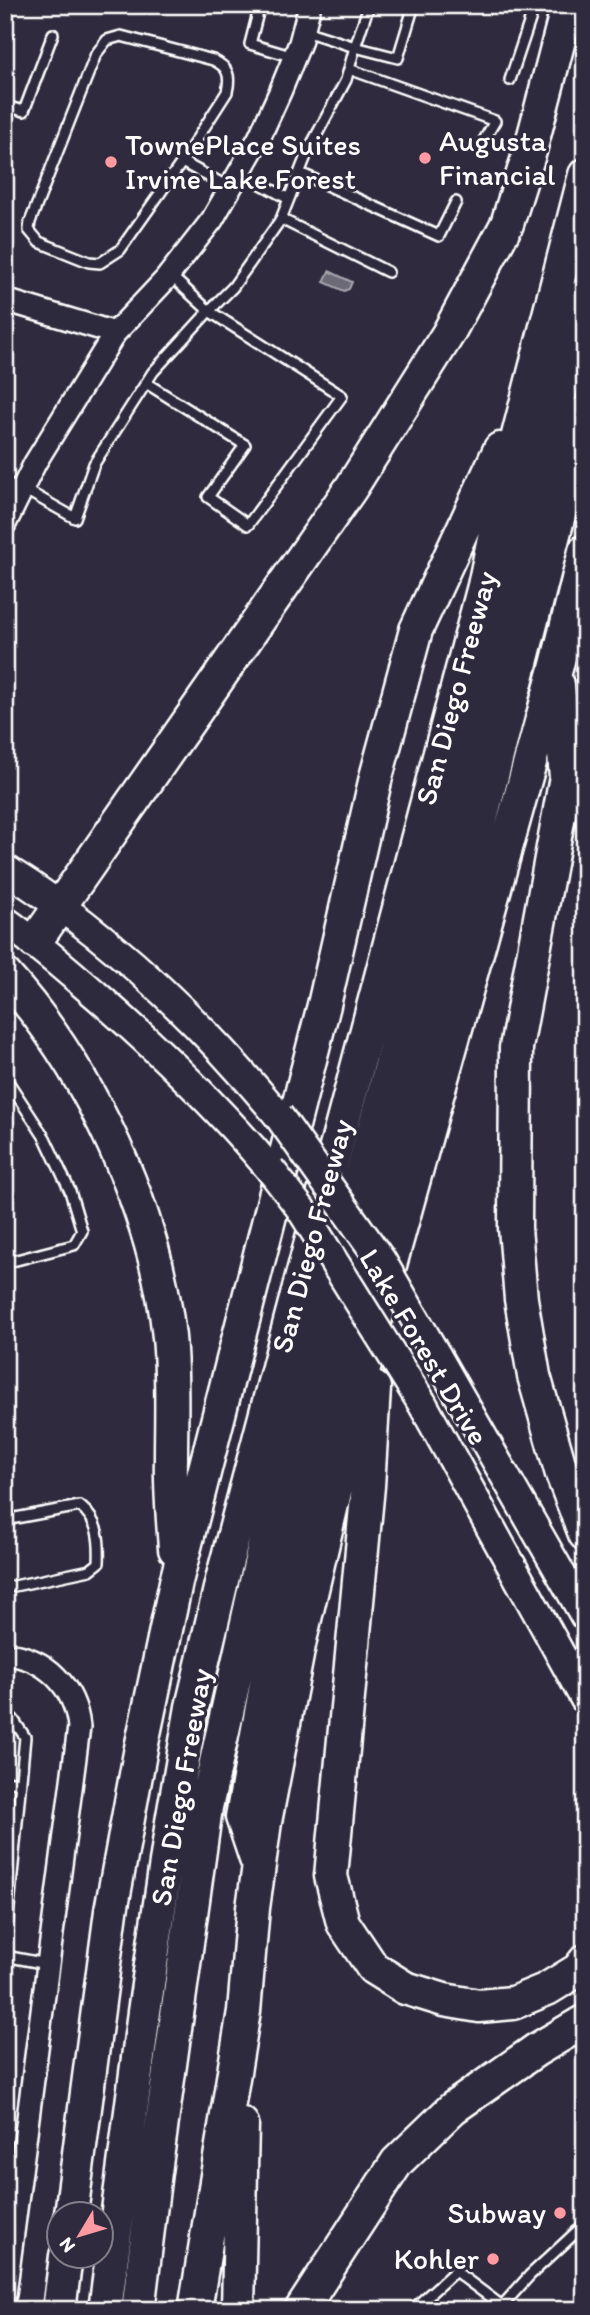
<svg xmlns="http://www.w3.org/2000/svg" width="590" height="2315" viewBox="0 0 590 2315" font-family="Itim,sans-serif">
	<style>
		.water { fill: #6d6a77; stroke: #a7a6ad; stroke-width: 2 }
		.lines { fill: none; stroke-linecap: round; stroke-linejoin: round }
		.service-casing { stroke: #fff; stroke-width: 14 }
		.tertiary-casing { stroke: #fff; stroke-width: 26 }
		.primary-casing { stroke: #fff; stroke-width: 33 }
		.motorway-casing { stroke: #fff; stroke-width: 37 }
		.service { stroke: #2f2a3d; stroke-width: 9 }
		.tertiary { stroke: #2f2a3d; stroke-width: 21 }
		.primary { stroke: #2f2a3d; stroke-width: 28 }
		.motorway { stroke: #2f2a3d; stroke-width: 32 }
		.primary-bridge-casing { stroke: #fff; stroke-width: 33; stroke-linecap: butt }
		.primary-bridge { stroke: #2f2a3d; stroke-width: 28 }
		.poi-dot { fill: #ff9aa2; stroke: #2f2a3d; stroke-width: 2.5 }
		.labels { text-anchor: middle; stroke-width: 6; stroke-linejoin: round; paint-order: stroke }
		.poi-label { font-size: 30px; fill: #fff; stroke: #2f2a3d; text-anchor: start }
		.street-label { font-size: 30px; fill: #fff; stroke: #2f2a3d }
	</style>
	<rect width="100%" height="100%" fill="#2f2a3d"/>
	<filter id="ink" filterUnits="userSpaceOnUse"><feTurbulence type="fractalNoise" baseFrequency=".0143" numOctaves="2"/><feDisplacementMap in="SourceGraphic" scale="14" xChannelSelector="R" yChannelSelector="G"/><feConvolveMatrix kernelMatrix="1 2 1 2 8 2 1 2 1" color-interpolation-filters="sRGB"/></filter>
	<g filter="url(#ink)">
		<path class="water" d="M 329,271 L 352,282 L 349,289 L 344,291 L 324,282 Z"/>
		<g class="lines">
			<g class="service-casing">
				<path id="service" d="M 260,5 L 250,44 L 294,57
					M 369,5 L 355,47 L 398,58 L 414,5
					M 305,31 L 355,47 L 346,80 L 308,151 L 281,219 L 388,272
					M 349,69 L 495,121 L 484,140
					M 510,80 L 535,5
					M 5,106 L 24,111 L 53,34
					M 182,162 L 227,92 C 231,75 228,67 213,60 L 121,36 L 107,40 L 96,54 L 30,222 L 29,230 L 39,242 L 89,262 L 100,263 L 120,250 L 182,162 L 230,188
					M 239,172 L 289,199
					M 300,173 L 439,236 L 456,202
					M 169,274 L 209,311 L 233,287 L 281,219
					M 5,483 L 22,488 L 75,518 L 94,464 L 146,383 L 153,372 L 209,311 L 342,396 L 248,525 L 208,497 L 245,445 L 146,383
					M 5,1077 L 45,1138 L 70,1191 L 82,1231 L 74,1245 L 5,1263
					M 5,1520 L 80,1506 C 99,1521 100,1540 99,1563 L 90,1570 L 5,1588
					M 5,1718 L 13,1719 L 25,1737 L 5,1950
					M 5,1781 L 19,1783
					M 5,1956 L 47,1964
					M 412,2310 L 455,2271 L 502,2306 L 530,2275 L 585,2224"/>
			</g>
			<g class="tertiary-casing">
				<path id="tertiary" d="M 5,300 L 115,333
					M 5,524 L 35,463 L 115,333 L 165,280 L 212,220 L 259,138 L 280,92 L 300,43 L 310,5
					M 5,1654 C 46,1657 75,1687 79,1727 L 5,2294"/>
			</g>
			<g class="primary-casing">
				<path id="primary" d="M 5,869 C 111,935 199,1020 278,1115
					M 5,921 C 38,944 67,970 96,995 C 159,1050 217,1106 270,1169
					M 436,1355 L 585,1616
					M 422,1403 L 585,1699"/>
			</g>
			<g class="motorway-casing">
				<path id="motorway" d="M 558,685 L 566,777 L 516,1048 L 515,1228 L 521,1299 L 534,1376 L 562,1474 L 585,1534
					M 35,942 L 351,488 L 448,334 L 507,224 L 530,151 L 568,5
					M 5,975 C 89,1068 156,1212 169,1337 C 173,1378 171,1418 171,1459 C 170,1488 173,1519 175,1549
					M 374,1388 L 368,1486 L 331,1876 L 343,1923 L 373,1968 L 405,1988 L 444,2000 L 479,2006 L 513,2003 L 547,1989 L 578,1970 L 585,1961
					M 256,1859 L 242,1817 L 276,1630 L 328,1415 L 585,413
					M 71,2214 L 111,1911 L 140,1753 L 176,1582 L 324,1005 L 376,777 L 416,630 L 500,449
					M 59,2310 L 66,2256
					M 105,2310 L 144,2012 L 172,1822 L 192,1707 L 223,1576 L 484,586 L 504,490 L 585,175
					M 138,2310 L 155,2172 L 206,1807 L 269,1524 L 390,1069 L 585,295
					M 195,2310 L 244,2011 L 253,1908 L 265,1822 L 300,1640 L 380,1301 L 557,665 L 585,551
					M 238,2310 L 242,2124
					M 301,2310 L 397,2162 L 453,2108 L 536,2050 L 585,2021"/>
			</g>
			<use href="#service" class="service"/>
			<use href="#tertiary" class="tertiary"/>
			<use href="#primary" class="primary"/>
			<use href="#motorway" class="motorway"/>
			<g class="primary-bridge-casing">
				<path id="primary-bridge" d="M 278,1115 L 381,1260 L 436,1355
					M 270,1169 L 301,1209 L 422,1403"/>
			</g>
			<use href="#primary-bridge" class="primary-bridge"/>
		</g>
	</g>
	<g class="poi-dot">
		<circle cx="425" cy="158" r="7"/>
		<circle cx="111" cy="162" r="7"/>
		<circle cx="560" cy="2213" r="7"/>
		<circle cx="493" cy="2259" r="7"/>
	</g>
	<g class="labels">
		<g class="poi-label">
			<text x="439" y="151">Augusta<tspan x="439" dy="34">Financial</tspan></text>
			<text x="125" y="155">TownePlace Suites<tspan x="125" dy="34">Irvine Lake Forest</tspan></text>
			<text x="546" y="2223" text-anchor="end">Subway</text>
			<text x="479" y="2269" text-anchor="end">Kohler</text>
		</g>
		<g class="street-label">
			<text transform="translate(456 688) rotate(-75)" y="10">San Diego Freeway</text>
			<text transform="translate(312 1236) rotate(-75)" y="10">San Diego Freeway</text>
			<text transform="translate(424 1347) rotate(59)" y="10">Lake Forest Drive</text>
			<text transform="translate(181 1787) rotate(-80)" y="10">San Diego Freeway</text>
		</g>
	</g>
	<rect width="590" height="2315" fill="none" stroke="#2f2a3d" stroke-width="28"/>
	<rect x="14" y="14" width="562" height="2287" fill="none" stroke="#fff" stroke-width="2.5" filter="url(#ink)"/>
	<g transform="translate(80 2235) rotate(232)"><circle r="33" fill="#2f2a3d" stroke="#827f8b" stroke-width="2"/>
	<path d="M0-5L12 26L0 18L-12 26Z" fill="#ff9aa2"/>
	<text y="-10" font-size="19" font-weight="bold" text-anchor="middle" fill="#ffffff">N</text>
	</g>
</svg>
